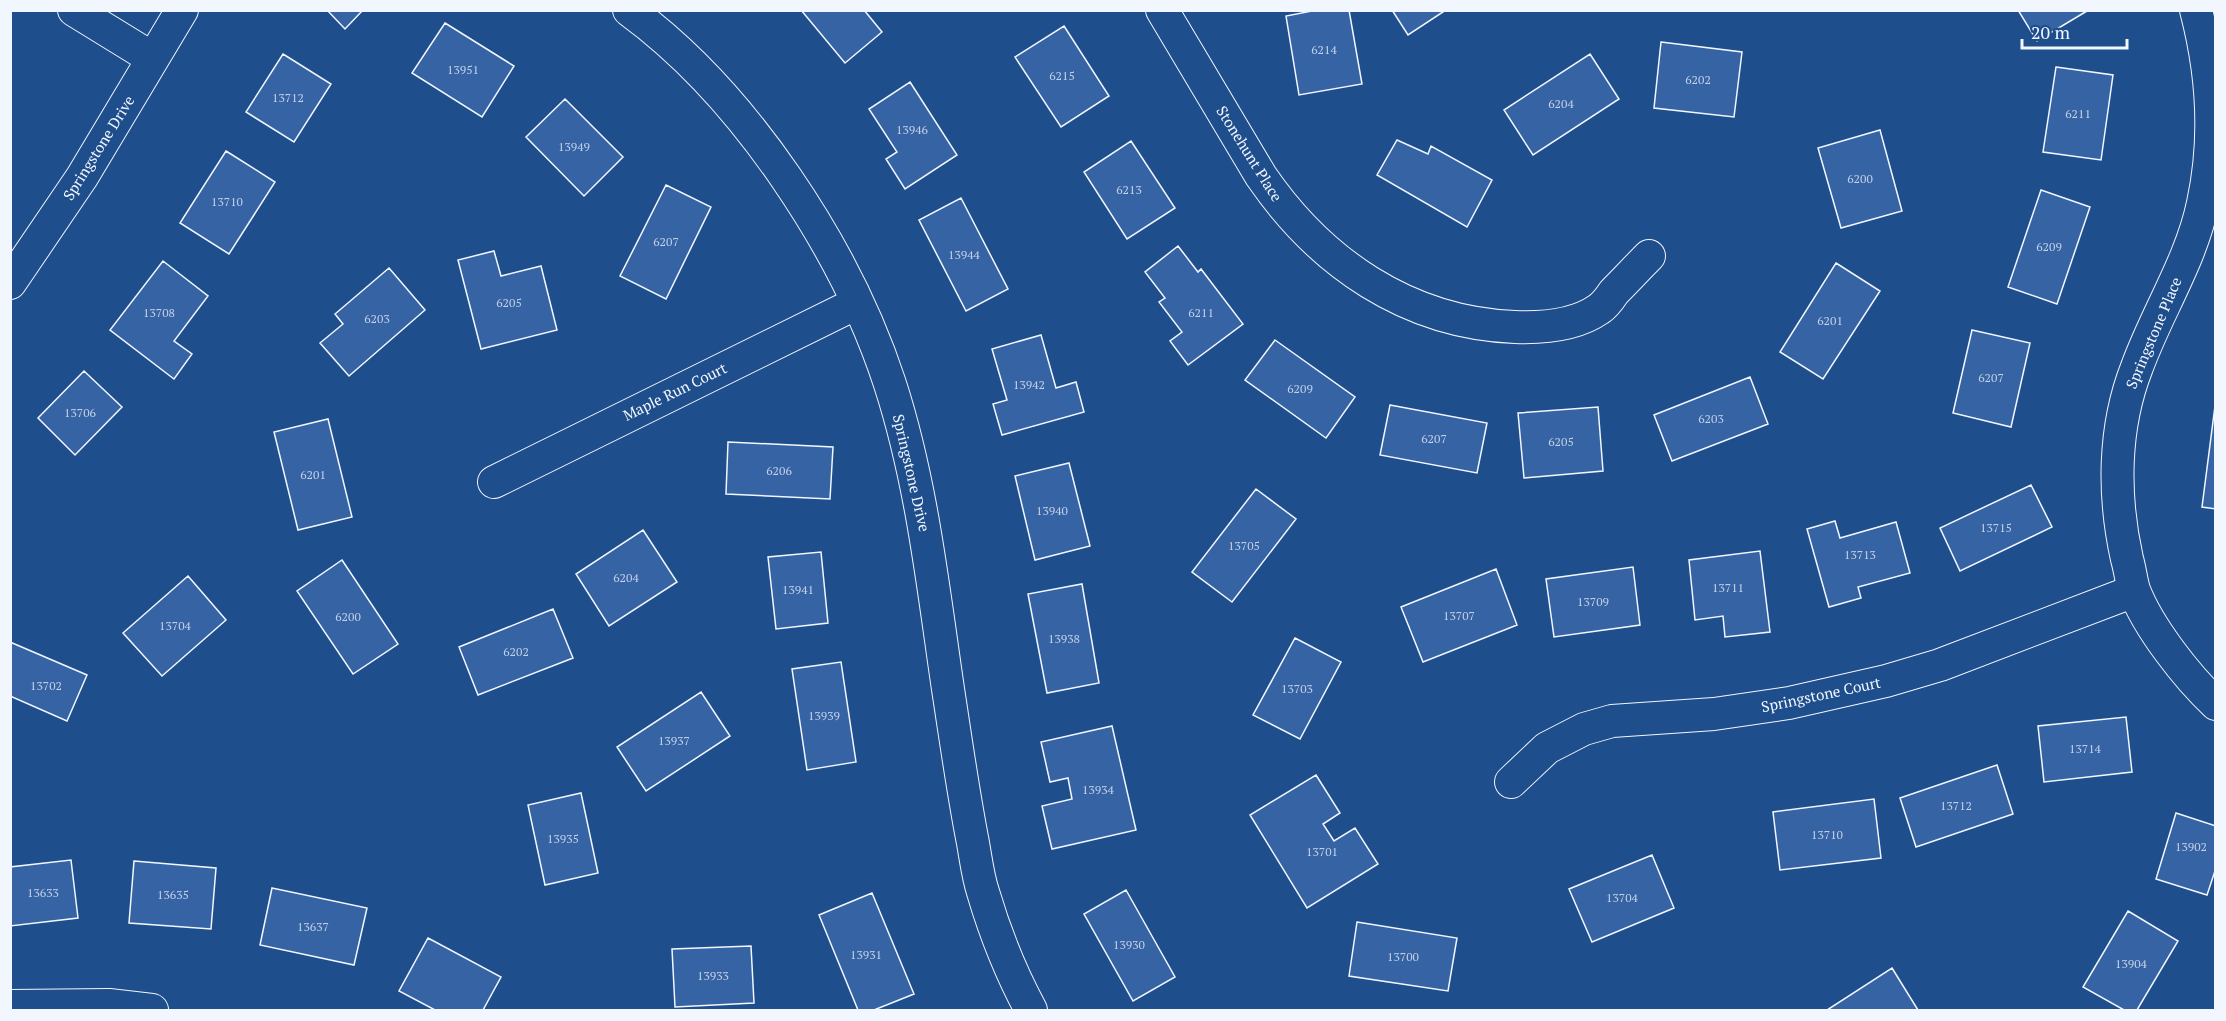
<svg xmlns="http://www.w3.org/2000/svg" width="2226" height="1021" viewBox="0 0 2226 1021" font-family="'PT Serif',serif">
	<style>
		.building { fill: #3563a3; stroke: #f2f6ff; stroke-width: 1.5 }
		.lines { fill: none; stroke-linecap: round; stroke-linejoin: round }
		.minor-casing { stroke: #f2f6ff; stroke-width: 34 }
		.minor { stroke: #1f4e8c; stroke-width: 32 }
		.labels { text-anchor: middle; stroke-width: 4.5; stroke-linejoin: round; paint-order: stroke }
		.number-label { font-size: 12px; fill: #c3d1e8 }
		.street-label { font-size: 15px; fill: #f2f6ff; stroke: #1f4e8c }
	</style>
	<rect width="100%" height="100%" fill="#1f4e8c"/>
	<path class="building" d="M 327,10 L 363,10 L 345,29 Z
		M 801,10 L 864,10 L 882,32 L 845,63 Z
		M 1317,10 L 1349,10 L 1362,84 L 1299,95 L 1286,16 Z
		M 1392,10 L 1446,10 L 1408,35 Z
		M 2018,10 L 2086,10 L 2087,11 L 2037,41 Z
		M 445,23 L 514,66 L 482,117 L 412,73 Z
		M 1064,26 L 1109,96 L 1061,127 L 1015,57 Z
		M 1661,42 L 1742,52 L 1734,117 L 1654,108 Z
		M 283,54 L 331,84 L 294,142 L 246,112 Z
		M 1590,54 L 1619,99 L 1533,155 L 1504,110 Z
		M 2056,67 L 2113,75 L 2101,160 L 2043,152 Z
		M 910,82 L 957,155 L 905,189 L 886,159 L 897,152 L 869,109 Z
		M 565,99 L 623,157 L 584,196 L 526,137 Z
		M 1880,130 L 1902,211 L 1841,228 L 1818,148 Z
		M 1397,140 L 1428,154 L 1431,146 L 1492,180 L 1467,227 L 1377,175 Z
		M 1131,141 L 1175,208 L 1127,239 L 1084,172 Z
		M 226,151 L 275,182 L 229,254 L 180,223 Z
		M 666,185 L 711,207 L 666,299 L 620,276 Z
		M 2041,190 L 2090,207 L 2057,304 L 2008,287 Z
		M 961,198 L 1008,289 L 966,311 L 919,220 Z
		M 1178,246 L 1198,272 L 1201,269 L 1243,324 L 1188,365 L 1170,341 L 1182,332 L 1159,302 L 1165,298 L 1145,272 Z
		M 494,251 L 501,276 L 541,266 L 557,330 L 481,349 L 458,260 Z
		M 163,261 L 208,296 L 174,341 L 192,354 L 174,379 L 110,330 Z
		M 1836,263 L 1880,291 L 1823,379 L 1780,352 Z
		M 389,268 L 425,310 L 349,376 L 320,343 L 343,324 L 335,314 Z
		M 1972,330 L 2030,343 L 2011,427 L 1953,413 Z
		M 1041,335 L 1056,388 L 1076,382 L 1084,412 L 1002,435 L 993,404 L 1007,400 L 992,349 Z
		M 1275,340 L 1355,397 L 1326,438 L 1245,380 Z
		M 84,371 L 122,407 L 75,455 L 38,418 Z
		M 1750,377 L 1768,424 L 1672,461 L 1654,415 Z
		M 1390,405 L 1487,423 L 1477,473 L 1380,455 Z
		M 2215,406 L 2216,406 L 2216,509 L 2202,507 Z
		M 1598,407 L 1603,471 L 1524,478 L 1518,413 Z
		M 328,419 L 352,517 L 298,530 L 274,432 Z
		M 728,442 L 833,447 L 830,499 L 726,494 Z
		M 1069,463 L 1090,546 L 1035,560 L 1015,476 Z
		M 2031,485 L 2052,527 L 1960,571 L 1940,528 Z
		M 1256,489 L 1296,519 L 1232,602 L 1192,572 Z
		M 1835,521 L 1840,538 L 1896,522 L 1910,573 L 1858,587 L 1861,598 L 1829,607 L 1807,529 Z
		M 643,530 L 677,582 L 609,626 L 576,574 Z
		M 1760,551 L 1770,632 L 1725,637 L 1723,616 L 1695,620 L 1689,560 Z
		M 821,552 L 828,623 L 776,629 L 768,557 Z
		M 342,560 L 398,644 L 353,674 L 297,591 Z
		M 1633,567 L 1640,625 L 1554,637 L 1546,579 Z
		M 1496,569 L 1517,625 L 1423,662 L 1401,607 Z
		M 188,576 L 226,620 L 162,676 L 123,633 Z
		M 1082,584 L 1099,683 L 1047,693 L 1028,594 Z
		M 553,609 L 573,658 L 478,695 L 459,647 Z
		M 1295,638 L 1341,662 L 1300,739 L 1253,715 Z
		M 10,642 L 87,675 L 67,721 L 10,696 Z
		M 841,662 L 856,762 L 807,770 L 792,669 Z
		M 701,692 L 730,736 L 646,791 L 617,747 Z
		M 2126,717 L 2132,772 L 2044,782 L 2038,726 Z
		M 1112,726 L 1136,830 L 1052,849 L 1042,806 L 1072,799 L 1068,778 L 1050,782 L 1041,742 Z
		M 1997,765 L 2013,814 L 1916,847 L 1900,798 Z
		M 1316,775 L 1340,813 L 1323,824 L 1334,841 L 1355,828 L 1378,864 L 1307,908 L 1250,815 Z
		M 581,793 L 598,873 L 545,885 L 528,805 Z
		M 1874,799 L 1881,858 L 1780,870 L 1773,812 Z
		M 2176,813 L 2216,826 L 2216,868 L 2207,895 L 2156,879 Z
		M 1652,855 L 1674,908 L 1592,942 L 1569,889 Z
		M 71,860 L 78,918 L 10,926 L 10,867 Z
		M 134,861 L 216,868 L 211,929 L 129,923 Z
		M 272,888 L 367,908 L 354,965 L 260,945 Z
		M 1126,890 L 1175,977 L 1133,1001 L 1084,914 Z
		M 872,893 L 914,994 L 874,1010 L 858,1010 L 819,915 Z
		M 2128,911 L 2178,941 L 2137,1010 L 2124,1010 L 2083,987 Z
		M 1357,922 L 1457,938 L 1448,991 L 1349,976 Z
		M 428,938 L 501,977 L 483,1010 L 435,1010 L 399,991 Z
		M 751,946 L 754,1003 L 675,1007 L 672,949 Z
		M 1892,968 L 1918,1010 L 1827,1010 Z"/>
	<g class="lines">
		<g class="minor-casing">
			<path id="minor" d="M 74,10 L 152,58
				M 629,10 C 744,94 846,249 890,384 C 922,483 933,587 948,689 C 956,741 963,792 973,843 C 976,860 978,877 983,892 C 995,933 1011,973 1031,1010
				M 1162,10 L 1261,176 C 1320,262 1407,323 1515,327 C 1542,328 1575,326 1599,309 C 1605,305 1610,298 1614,292 C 1626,280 1637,268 1649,256
				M 2196,10 C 2213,75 2217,138 2203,203 C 2191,261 2157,312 2137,367 C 2113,428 2113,496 2127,559 C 2130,569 2131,580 2134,590 C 2148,627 2187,677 2216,704
				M 10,283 L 82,177 L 182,10
				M 494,482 L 857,303
				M 1511,782 L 1547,748 L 1584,729 L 1612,721 L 1714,714 L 1789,703 L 1886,681 L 1940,665 L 2134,591
				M 10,1006 L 109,1005 L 152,1010"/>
		</g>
		<use href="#minor" class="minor"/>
	</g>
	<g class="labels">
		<g class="number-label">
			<text x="1324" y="54">6214</text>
			<text x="463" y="74">13951</text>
			<text x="1062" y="80">6215</text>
			<text x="1698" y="84">6202</text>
			<text x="288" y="102">13712</text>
			<text x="1561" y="108">6204</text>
			<text x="2078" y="118">6211</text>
			<text x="912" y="134">13946</text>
			<text x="574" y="151">13949</text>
			<text x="1860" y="183">6200</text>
			<text x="1129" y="194">6213</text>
			<text x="227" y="206">13710</text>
			<text x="666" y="246">6207</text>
			<text x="2049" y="251">6209</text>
			<text x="964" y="259">13944</text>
			<text x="509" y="307">6205</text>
			<text x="159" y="317">13708</text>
			<text x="1201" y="317">6211</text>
			<text x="377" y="323">6203</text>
			<text x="1830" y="325">6201</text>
			<text x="1991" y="382">6207</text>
			<text x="1029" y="389">13942</text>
			<text x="1300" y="393">6209</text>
			<text x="80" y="417">13706</text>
			<text x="1711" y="423">6203</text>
			<text x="1434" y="443">6207</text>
			<text x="1561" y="446">6205</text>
			<text x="779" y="475">6206</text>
			<text x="313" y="479">6201</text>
			<text x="1052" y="515">13940</text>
			<text x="1996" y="532">13715</text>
			<text x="1244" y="550">13705</text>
			<text x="1860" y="559">13713</text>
			<text x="626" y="582">6204</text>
			<text x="1728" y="592">13711</text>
			<text x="798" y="594">13941</text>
			<text x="1593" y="606">13709</text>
			<text x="1459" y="620">13707</text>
			<text x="348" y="621">6200</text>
			<text x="175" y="630">13704</text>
			<text x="1064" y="643">13938</text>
			<text x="516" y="656">6202</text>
			<text x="46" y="690">13702</text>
			<text x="1297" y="693">13703</text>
			<text x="824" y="720">13939</text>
			<text x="674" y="745">13937</text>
			<text x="2085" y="753">13714</text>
			<text x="1098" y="794">13934</text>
			<text x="1956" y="810">13712</text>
			<text x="1827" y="839">13710</text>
			<text x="563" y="843">13935</text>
			<text x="2191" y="851">13902</text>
			<text x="1322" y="856">13701</text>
			<text x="43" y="897">13633</text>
			<text x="173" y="899">13635</text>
			<text x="1622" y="902">13704</text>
			<text x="313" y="931">13637</text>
			<text x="1129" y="949">13930</text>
			<text x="866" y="959">13931</text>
			<text x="1403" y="961">13700</text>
			<text x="2131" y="968">13904</text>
			<text x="713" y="980">13933</text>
		</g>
		<g class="street-label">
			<text transform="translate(99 148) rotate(-58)" y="5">Springstone Drive</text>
			<text transform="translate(1249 154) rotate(58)" y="5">Stonehunt Place</text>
			<text transform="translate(2154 333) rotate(-67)" y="5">Springstone Place</text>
			<text transform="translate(675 392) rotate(-26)" y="5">Maple Run Court</text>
			<text transform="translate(911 473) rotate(77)" y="5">Springstone Drive</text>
			<text transform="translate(1821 695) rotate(-12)" y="5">Springstone Court</text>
		</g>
	</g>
	<rect width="2226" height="1021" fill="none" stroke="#f2f6ff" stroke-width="24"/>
	<path d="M2022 39v9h105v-9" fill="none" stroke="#f2f6ff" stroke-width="3"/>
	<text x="2031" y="39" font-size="18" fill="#f2f6ff" stroke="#1f4e8c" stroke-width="4.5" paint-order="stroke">20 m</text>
</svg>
